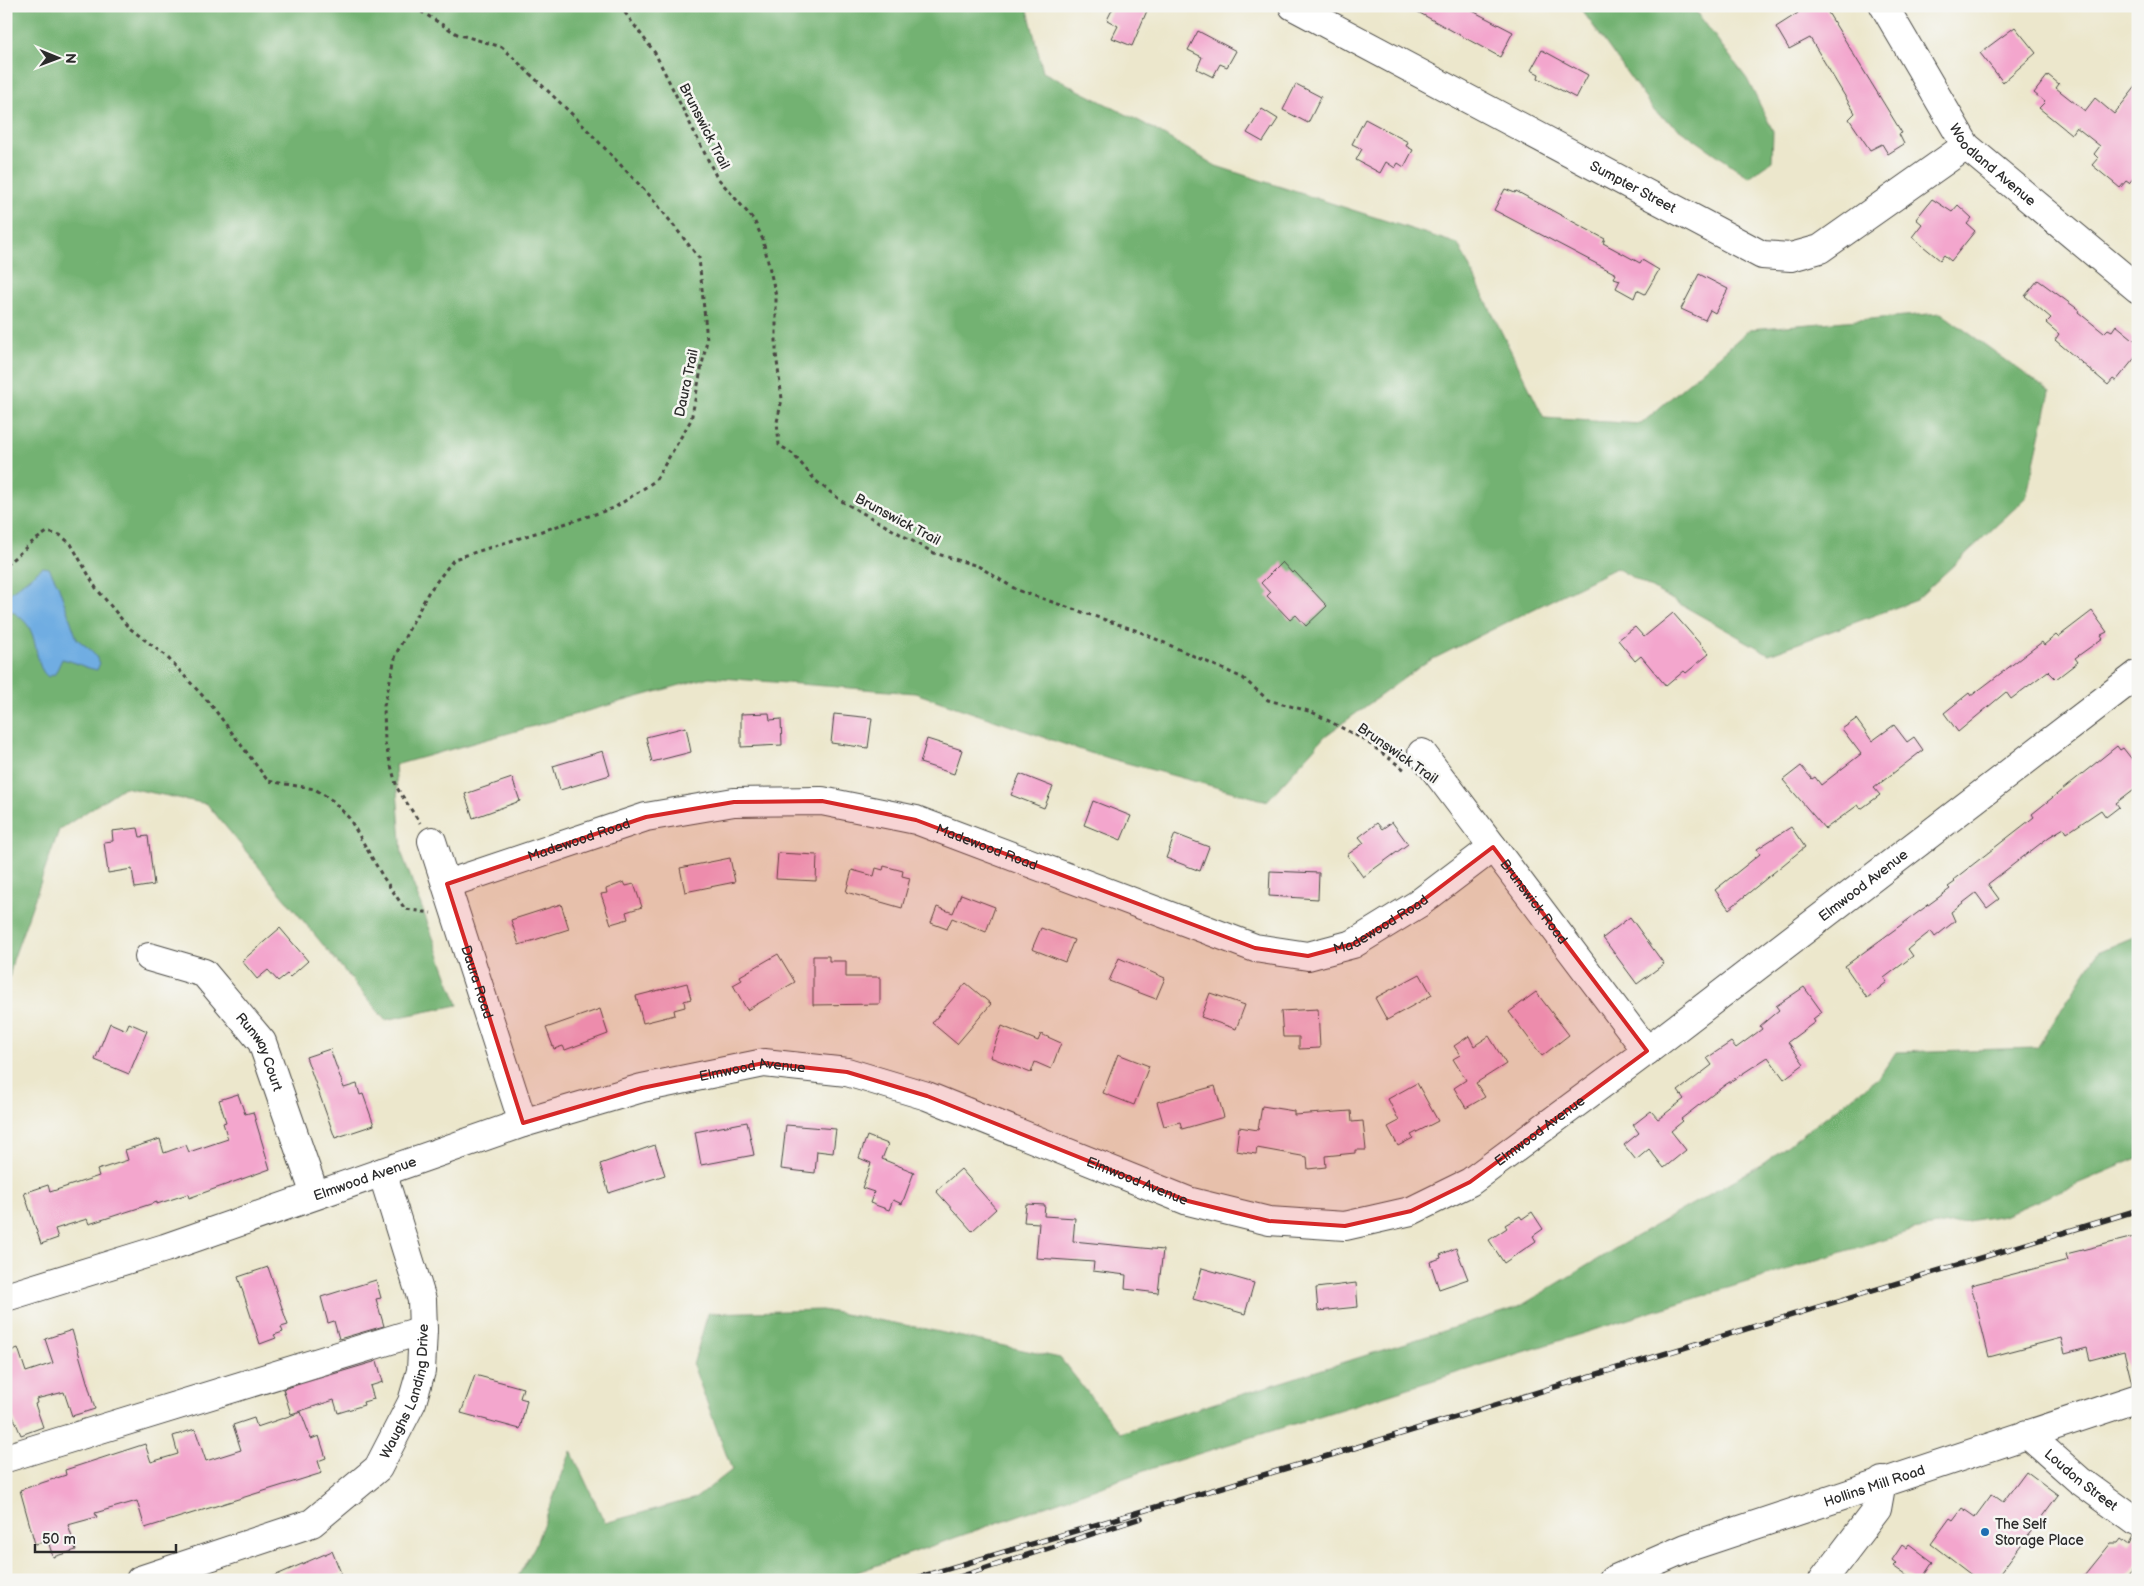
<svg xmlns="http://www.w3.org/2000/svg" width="2144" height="1586" viewBox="0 0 2144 1586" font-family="'Balsamiq Sans',sans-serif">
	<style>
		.forest { fill: #73b272; stroke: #4f6e4e }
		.water { fill: #70ade2; stroke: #4e6c86 }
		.building { fill: #f3a6cd }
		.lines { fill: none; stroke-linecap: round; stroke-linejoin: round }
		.minor-casing { stroke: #484743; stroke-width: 30 }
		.path { stroke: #484743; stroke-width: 3; stroke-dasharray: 4 4; stroke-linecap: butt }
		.minor { stroke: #fff; stroke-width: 28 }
		.rail-casing { stroke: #2b2b2b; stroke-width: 5.5 }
		.rail { stroke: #f6f6f2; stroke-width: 4; stroke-dasharray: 11; stroke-linecap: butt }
		.marked { fill: #d62828; fill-opacity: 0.2; stroke: #d62828; stroke-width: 4; stroke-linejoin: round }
		.poi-dot { fill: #1f6fb2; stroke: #f6f6f2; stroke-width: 2 }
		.labels { text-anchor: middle; stroke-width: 5; stroke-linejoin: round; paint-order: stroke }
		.street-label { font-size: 14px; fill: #2b2b2b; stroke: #f6f6f2 }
		.poi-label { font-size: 14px; fill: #2b2b2b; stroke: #f6f6f2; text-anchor: start }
	</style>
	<rect width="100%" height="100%" fill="#f6f6f2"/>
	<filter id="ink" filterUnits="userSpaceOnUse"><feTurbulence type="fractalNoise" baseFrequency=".02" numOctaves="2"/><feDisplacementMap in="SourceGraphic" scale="10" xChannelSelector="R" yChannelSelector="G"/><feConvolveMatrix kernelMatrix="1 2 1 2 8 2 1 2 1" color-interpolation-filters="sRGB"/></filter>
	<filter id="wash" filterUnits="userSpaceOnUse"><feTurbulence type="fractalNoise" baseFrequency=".0096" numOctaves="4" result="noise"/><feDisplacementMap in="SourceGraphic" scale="20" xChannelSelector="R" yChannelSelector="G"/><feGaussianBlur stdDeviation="1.12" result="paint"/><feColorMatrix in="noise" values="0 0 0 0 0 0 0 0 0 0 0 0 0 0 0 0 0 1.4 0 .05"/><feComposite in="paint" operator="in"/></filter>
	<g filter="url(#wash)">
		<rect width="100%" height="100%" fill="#ece7cc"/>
		<path class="forest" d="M 6,6 L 1027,6 L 1043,72 L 1145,124 L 1216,166 L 1458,244 L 1544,418 L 1641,424 L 1750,329 L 1941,313 L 2050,392 L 2026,498 L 1916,600 L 1769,654 L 1616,568 L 1425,663 L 1325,736 L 1267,801 L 1090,753 L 915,693 L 709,677 L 395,765 L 402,854 L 458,1005 L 385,1020 L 207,804 L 124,787 L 59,830 L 13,960 L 6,993 Z
			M 1579,6 L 1692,6 L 1747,79 L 1773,131 L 1772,161 L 1749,177 L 1655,112 Z
			M 2138,935 L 2138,1158 L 2004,1215 L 1913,1230 L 1150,1469 L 835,1580 L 516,1580 L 535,1546 L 571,1451 L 605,1523 L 696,1498 L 732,1470 L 693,1365 L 708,1313 L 822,1310 L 921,1328 L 1060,1358 L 1120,1433 L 1519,1307 L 1621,1245 L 1764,1163 L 1879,1077 L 1896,1052 L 2037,1048 L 2098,952 Z"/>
		<path class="water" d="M 43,567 L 49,568 L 58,585 L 77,639 L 92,651 L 100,663 L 97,670 C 84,668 74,661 62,659 L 55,674 L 48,677 C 35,667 38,644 30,629 C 25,619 15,613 6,608 L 6,596 Z"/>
		<g id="blocks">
			<path class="building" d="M 1114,6 L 1149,6 L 1132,46 L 1112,38 L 1118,26 L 1107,20 Z
				M 1407,6 L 1463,6 L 1513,32 L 1500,57 Z
				M 1794,6 L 1824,6 L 1902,133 L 1899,134 L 1904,144 L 1888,154 L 1882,144 L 1870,150 L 1849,119 L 1855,113 L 1810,38 L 1789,49 L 1776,27 L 1798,13 Z
				M 2015,27 L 2036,53 L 2003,82 L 1980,53 Z
				M 1198,31 L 1236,51 L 1227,67 L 1220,64 L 1213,77 L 1197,69 L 1202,57 L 1188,50 Z
				M 1542,50 L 1588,75 L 1576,98 L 1538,78 L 1539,74 L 1531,70 Z
				M 2048,75 L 2059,84 L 2056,88 L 2085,111 L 2095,98 L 2114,114 L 2138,84 L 2138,173 L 2129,183 L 2126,181 L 2120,188 L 2092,165 L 2098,158 L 2094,154 L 2100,146 L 2076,127 L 2071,134 L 2039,108 L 2045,102 L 2034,93 Z
				M 1296,84 L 1321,97 L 1308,123 L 1283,110 Z
				M 1262,109 L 1278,119 L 1263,142 L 1247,133 Z
				M 1365,119 L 1408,142 L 1406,146 L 1413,150 L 1404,167 L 1398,163 L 1395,168 L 1386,162 L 1380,173 L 1356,160 L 1362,149 L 1352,144 Z
				M 1505,189 L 1515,193 L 1516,191 L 1605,239 L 1603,243 L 1640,263 L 1642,260 L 1659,270 L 1645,294 L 1637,290 L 1634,298 L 1616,288 L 1620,280 L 1614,278 L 1616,274 L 1494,210 Z
				M 1932,199 L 1952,212 L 1958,205 L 1972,218 L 1967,224 L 1975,231 L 1951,261 L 1944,255 L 1940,260 L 1912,237 L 1922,224 L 1916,219 Z
				M 1699,274 L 1728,289 L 1715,313 L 1710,310 L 1705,320 L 1681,309 Z
				M 2038,280 L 2079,310 L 2078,312 L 2104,333 L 2108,329 L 2112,331 L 2116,325 L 2138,343 L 2138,354 L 2116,381 L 2113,379 L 2108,385 L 2055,340 L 2059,334 L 2046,323 L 2051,318 L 2025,296 Z
				M 1282,562 L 1292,573 L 1294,571 L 1327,606 L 1306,626 L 1296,615 L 1290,620 L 1267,596 L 1270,593 L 1261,583 Z
				M 2092,611 L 2107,632 L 2101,635 L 2103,638 L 2075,658 L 2078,662 L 2056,679 L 2048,671 L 2011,699 L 2006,692 L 1958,732 L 1944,713 L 1969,693 L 1971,696 L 2042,642 L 2044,645 L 2056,635 L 2058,637 Z
				M 1673,613 L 1709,654 L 1686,673 L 1684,671 L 1666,686 L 1641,656 L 1635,661 L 1618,640 L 1635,627 L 1644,637 Z
				M 769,713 L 770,720 L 781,719 L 782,745 L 741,747 L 741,714 Z
				M 834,714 L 872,718 L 868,748 L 831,743 Z
				M 1856,719 L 1872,741 L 1894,725 L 1907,742 L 1914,737 L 1923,750 L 1874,788 L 1880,795 L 1861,809 L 1858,805 L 1825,829 L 1783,780 L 1801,766 L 1812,779 L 1815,777 L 1821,785 L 1861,754 L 1842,729 Z
				M 686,727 L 691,752 L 652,762 L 646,737 Z
				M 927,739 L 962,750 L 954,774 L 920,763 Z
				M 2117,746 L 2120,750 L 2123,748 L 2138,767 L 2138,786 L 2116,803 L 2119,807 L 2106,817 L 2101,810 L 2067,833 L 2064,828 L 2049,837 L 1988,884 L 1999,899 L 1987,908 L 1976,893 L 1951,912 L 1955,921 L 1935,937 L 1931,931 L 1908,949 L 1913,956 L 1884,978 L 1887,982 L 1867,998 L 1845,966 L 1950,889 L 1948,887 L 1955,882 L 1953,880 L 2034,817 L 2032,814 Z
				M 603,751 L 610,775 L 560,790 L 553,766 Z
				M 1020,774 L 1053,787 L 1044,808 L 1011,795 Z
				M 512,778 L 520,801 L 473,818 L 465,794 Z
				M 1093,801 L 1131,816 L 1121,840 L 1084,825 Z
				M 1392,822 L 1408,844 L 1363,877 L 1347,855 L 1364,843 L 1359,837 L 1377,823 L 1382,829 Z
				M 1791,827 L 1805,847 L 1729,909 L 1715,890 L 1760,854 L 1757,849 Z
				M 138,828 L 140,837 L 148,836 L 154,885 L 135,888 L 132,869 L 108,873 L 104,842 L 113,841 L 112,831 Z
				M 1175,834 L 1209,847 L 1200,871 L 1166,858 Z
				M 778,853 L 817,855 L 816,881 L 776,879 Z
				M 730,858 L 735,882 L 685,892 L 680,868 Z
				M 884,866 L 903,871 L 902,876 L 910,878 L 902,908 L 846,892 L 852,870 L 874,876 L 876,868 L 883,870 Z
				M 1270,871 L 1319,873 L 1318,899 L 1269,896 Z
				M 624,882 L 626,886 L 634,884 L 642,907 L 626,912 L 628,919 L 611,924 L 601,894 L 607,893 L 606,889 Z
				M 961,894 L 995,907 L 986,932 L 952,918 L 947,929 L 931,923 L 937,907 L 953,913 Z
				M 561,904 L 569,929 L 519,945 L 511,920 Z
				M 1630,917 L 1664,964 L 1637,984 L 1603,938 Z
				M 280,928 L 308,961 L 290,977 L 287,974 L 278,981 L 268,970 L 257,979 L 242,961 Z
				M 1041,928 L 1074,940 L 1065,962 L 1032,949 Z
				M 778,954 L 795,982 L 747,1010 L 733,985 L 742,980 L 740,976 Z
				M 813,956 L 829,956 L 829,961 L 846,961 L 846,977 L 880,977 L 880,1004 L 813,1005 Z
				M 1119,958 L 1165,978 L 1156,999 L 1109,981 Z
				M 1420,974 L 1432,995 L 1387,1020 L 1375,998 Z
				M 687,983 L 691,999 L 684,1001 L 685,1007 L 674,1010 L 675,1015 L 643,1023 L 636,996 Z
				M 966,983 L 991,1004 L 957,1044 L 932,1023 Z
				M 1804,987 L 1822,1012 L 1813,1019 L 1815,1022 L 1788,1042 L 1804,1064 L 1784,1079 L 1768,1057 L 1725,1085 L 1681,1119 L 1683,1121 L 1671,1131 L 1686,1150 L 1664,1168 L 1649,1149 L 1636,1160 L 1624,1145 L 1639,1133 L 1633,1125 L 1651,1111 L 1658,1119 L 1661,1117 L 1684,1099 L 1678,1091 L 1712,1065 L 1707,1058 L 1731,1042 L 1736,1048 L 1762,1029 L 1760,1026 L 1779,1010 L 1776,1006 Z
				M 1536,992 L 1569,1035 L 1542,1056 L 1509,1012 Z
				M 1210,993 L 1245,1005 L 1236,1029 L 1201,1017 Z
				M 600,1009 L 608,1034 L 565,1050 L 563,1046 L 554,1049 L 546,1028 Z
				M 1318,1009 L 1320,1048 L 1299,1049 L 1299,1037 L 1283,1037 L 1281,1011 Z
				M 110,1023 L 126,1030 L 129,1023 L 147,1031 L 129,1074 L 95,1060 Z
				M 1002,1026 L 1038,1041 L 1041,1034 L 1061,1043 L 1051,1069 L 1035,1062 L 1031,1073 L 990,1057 Z
				M 1469,1036 L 1474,1046 L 1489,1036 L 1506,1064 L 1476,1083 L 1485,1097 L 1466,1108 L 1454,1088 L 1466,1080 L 1453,1059 L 1460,1055 L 1454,1046 Z
				M 330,1049 L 344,1088 L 357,1084 L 360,1095 L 363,1094 L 374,1125 L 335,1138 L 306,1057 Z
				M 1118,1054 L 1149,1066 L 1134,1105 L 1103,1093 Z
				M 1417,1083 L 1438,1121 L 1411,1135 L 1413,1138 L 1398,1146 L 1388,1127 L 1399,1121 L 1388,1099 Z
				M 1215,1086 L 1224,1117 L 1182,1129 L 1180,1122 L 1164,1126 L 1157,1102 Z
				M 238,1094 L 245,1114 L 253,1112 L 270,1169 L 189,1198 L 188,1194 L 157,1204 L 157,1202 L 89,1224 L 87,1219 L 55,1229 L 58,1238 L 41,1244 L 24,1193 L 48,1185 L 50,1192 L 99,1176 L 97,1170 L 128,1160 L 125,1150 L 160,1139 L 164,1153 L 186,1145 L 189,1152 L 228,1139 L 223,1123 L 226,1122 L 219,1100 Z
				M 1262,1106 L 1294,1111 L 1294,1115 L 1351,1111 L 1352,1122 L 1363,1121 L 1366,1150 L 1355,1150 L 1355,1153 L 1325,1156 L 1326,1167 L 1308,1169 L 1307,1157 L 1257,1148 L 1256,1154 L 1236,1151 L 1239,1127 L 1258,1130 Z
				M 747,1122 L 754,1155 L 701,1165 L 695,1132 Z
				M 786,1125 L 836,1129 L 833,1153 L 817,1151 L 815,1173 L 781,1169 Z
				M 867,1136 L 888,1144 L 882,1159 L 914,1172 L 902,1204 L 893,1200 L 889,1210 L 870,1203 L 874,1192 L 862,1188 L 871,1163 L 859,1158 Z
				M 655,1145 L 665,1175 L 609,1193 L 600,1164 Z
				M 961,1169 L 996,1209 L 972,1231 L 936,1191 Z
				M 1026,1204 L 1045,1205 L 1044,1216 L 1075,1218 L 1073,1241 L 1163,1250 L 1158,1293 L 1125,1289 L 1126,1275 L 1093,1271 L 1094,1262 L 1036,1258 L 1039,1223 L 1024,1222 Z
				M 1532,1212 L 1543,1229 L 1533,1236 L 1536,1241 L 1504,1263 L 1489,1240 L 1507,1228 L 1505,1225 L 1520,1216 L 1522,1219 Z
				M 2138,1236 L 2138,1383 L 2132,1384 L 2124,1351 L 2090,1360 L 2087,1348 L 2065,1354 L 2061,1338 L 1989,1357 L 1971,1285 L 2068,1260 L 2066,1254 Z
				M 1456,1248 L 1468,1279 L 1439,1289 L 1430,1262 L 1441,1258 L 1440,1255 Z
				M 268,1267 L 288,1325 L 281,1327 L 283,1332 L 274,1335 L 276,1338 L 260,1344 L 238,1277 Z
				M 1202,1268 L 1254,1283 L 1245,1314 L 1193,1299 Z
				M 376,1280 L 381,1298 L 376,1299 L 384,1326 L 339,1339 L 334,1321 L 328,1323 L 321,1297 Z
				M 1356,1283 L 1358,1307 L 1318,1311 L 1316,1288 Z
				M 72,1330 L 95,1409 L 72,1416 L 64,1392 L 36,1399 L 37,1403 L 35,1404 L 43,1427 L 21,1435 L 6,1400 L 6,1353 L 18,1348 L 26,1372 L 53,1363 L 45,1339 Z
				M 377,1361 L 383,1382 L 370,1386 L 374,1399 L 363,1402 L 364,1405 L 338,1413 L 334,1400 L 291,1414 L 283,1389 Z
				M 475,1375 L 523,1388 L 520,1398 L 527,1400 L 520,1429 L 461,1413 Z
				M 301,1412 L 311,1439 L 319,1436 L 326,1458 L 318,1461 L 322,1473 L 145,1528 L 137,1501 L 95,1513 L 97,1517 L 68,1525 L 76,1550 L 53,1557 L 48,1541 L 35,1544 L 20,1490 L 66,1475 L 65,1470 L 145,1444 L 151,1462 L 178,1454 L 173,1436 L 195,1429 L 206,1461 L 241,1450 L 233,1425 L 254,1418 L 257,1427 Z
				M 2026,1471 L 2058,1495 L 1995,1580 L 1978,1580 L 1931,1544 L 1950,1518 L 1953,1520 L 1962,1508 L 1975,1517 L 1992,1494 L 2003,1502 Z
				M 2133,1537 L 2138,1538 L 2138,1563 L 2124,1580 L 2081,1580 L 2111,1543 L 2118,1543 L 2121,1539 L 2129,1545 Z
				M 1909,1544 L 1933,1562 L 1921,1580 L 1913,1580 L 1893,1566 L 1896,1563 L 1892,1560 L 1902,1545 L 1906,1548 Z
				M 332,1551 L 341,1573 L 325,1580 L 265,1580 Z"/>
		</g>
	</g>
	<g filter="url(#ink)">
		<use href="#blocks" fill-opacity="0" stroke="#484743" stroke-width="1"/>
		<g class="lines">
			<g class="minor-casing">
				<g id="minor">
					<path id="s1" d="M 1293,6 L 1762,255 L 1791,257 L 1820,249 L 1966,146"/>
					<path id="s2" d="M 1884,6 L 1966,146 L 2138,289"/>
					<path id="s3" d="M 1422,753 L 1647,1051"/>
					<path id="s4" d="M 432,841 L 523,1123"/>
					<path id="s5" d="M 447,884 L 646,817 L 734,802 L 822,801 L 916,820 L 1255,948 L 1308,956 L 1353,944 L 1418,904 L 1493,847"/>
					<path id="s6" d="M 149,957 L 204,973 L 262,1042 L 315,1195"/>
					<path id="s7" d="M 6,1297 L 165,1248 L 523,1123 L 642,1088 L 764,1063 L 847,1072 L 927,1096 L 1188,1201 L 1269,1221 L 1345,1226 L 1411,1211 L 1470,1182 L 1647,1051 L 2138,674"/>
					<path id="s8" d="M 2027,1434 L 2079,1480 L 2138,1523"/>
					<path d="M 6,1458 L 423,1330"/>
					<path id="s9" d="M 140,1580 L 312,1523 L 378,1468 L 412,1402 L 421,1371 L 423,1330 L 422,1300 L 382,1172"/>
					<path id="s10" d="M 1613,1580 L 1686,1548 L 2138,1398"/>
					<path d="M 1823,1580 L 1877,1509 L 1882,1481"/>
				</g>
			</g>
			<path class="path" d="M 620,6 L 655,53 L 716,176 L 754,220 L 763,240 L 776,296 L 776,354 L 782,399 L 777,422 L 779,445 L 793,454 L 816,481 L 843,502 L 934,553 L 978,566 L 1017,590 L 1138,631 L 1243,678 L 1268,700 L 1312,712 L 1363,739 L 1405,770
				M 414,7 L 457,34 L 502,47 L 575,117 L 653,199 L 699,258 L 707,340 L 691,420 L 655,481 L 614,508 L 454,559 L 428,593 L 396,654 L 384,706 L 385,743 L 397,788 L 420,823
				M 6,565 L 31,543 L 47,532 L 60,535 L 71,544 L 96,588 L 128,627 L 166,656 L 212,706 L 268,781 L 315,789 L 333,801 L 349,818 L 383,877 L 405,909 L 431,913"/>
			<use href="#minor" class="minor"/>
			<g class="rail-casing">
				<path id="rail" d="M 910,1580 L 1331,1455 L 2138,1210
					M 950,1580 L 1141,1518"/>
			</g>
			<use href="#rail" class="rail"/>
		</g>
	</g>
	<path class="marked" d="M 822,801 L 916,820 L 1255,948 L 1308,956 L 1353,944 L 1418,904 L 1493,847 L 1647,1051 L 1470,1182 L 1411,1211 L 1345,1226 L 1269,1221 L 1188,1201 L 927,1096 L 847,1072 L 764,1063 L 642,1088 L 523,1123 L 447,884 L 646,817 L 734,802 Z"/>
	<circle class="poi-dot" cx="1985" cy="1532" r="5"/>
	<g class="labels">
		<g class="street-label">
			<text transform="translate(705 126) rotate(63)" y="5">Brunswick Trail</text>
			<text dy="5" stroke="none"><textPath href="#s2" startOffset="194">Woodland Avenue</textPath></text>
			<text dy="5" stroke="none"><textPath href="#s1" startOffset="385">Sumpter Street</textPath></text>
			<text transform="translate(686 383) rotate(-78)" y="5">Daura Trail</text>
			<text transform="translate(898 519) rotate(28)" y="5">Brunswick Trail</text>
			<text transform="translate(1398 753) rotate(35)" y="5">Brunswick Trail</text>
			<text dy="5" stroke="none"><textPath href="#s5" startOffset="139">Madewood Road</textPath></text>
			<text dy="5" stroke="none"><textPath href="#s5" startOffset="559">Madewood Road</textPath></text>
			<text dy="5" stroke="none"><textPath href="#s7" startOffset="2028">Elmwood Avenue</textPath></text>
			<text dy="5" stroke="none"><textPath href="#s3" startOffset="186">Brunswick Road</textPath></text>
			<text dy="5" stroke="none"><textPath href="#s5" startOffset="979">Madewood Road</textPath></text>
			<text dy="5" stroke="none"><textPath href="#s4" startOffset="148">Daura Road</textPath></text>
			<text dy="5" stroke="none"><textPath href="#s6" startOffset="155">Runway Court</textPath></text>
			<text dy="5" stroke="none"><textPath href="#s7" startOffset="782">Elmwood Avenue</textPath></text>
			<text dy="5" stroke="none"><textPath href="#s7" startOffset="1622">Elmwood Avenue</textPath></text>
			<text dy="5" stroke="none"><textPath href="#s7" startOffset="378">Elmwood Avenue</textPath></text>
			<text dy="5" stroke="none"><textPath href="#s7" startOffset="1188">Elmwood Avenue</textPath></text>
			<text dy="5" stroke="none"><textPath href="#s9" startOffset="350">Waughs Landing Drive</textPath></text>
			<text dy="5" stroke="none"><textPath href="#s8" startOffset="71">Loudon Street</textPath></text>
			<text dy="5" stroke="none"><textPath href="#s10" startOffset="278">Hollins Mill Road</textPath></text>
		</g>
		<g class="poi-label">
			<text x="1995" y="1529">The Self<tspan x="1995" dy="16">Storage Place</tspan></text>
		</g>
	</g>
	<rect width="2144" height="1586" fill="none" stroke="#f6f6f2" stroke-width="25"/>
	<g transform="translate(58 58) rotate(91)" stroke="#f6f6f2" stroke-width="4" paint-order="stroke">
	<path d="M0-4L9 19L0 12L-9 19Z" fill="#2b2b2b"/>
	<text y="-8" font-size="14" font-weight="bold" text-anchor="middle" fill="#2b2b2b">N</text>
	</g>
	<path d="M35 1544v8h141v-8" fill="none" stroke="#2b2b2b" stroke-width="2.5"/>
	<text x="42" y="1544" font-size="15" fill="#2b2b2b" stroke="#f6f6f2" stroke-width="4" paint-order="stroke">50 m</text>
</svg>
